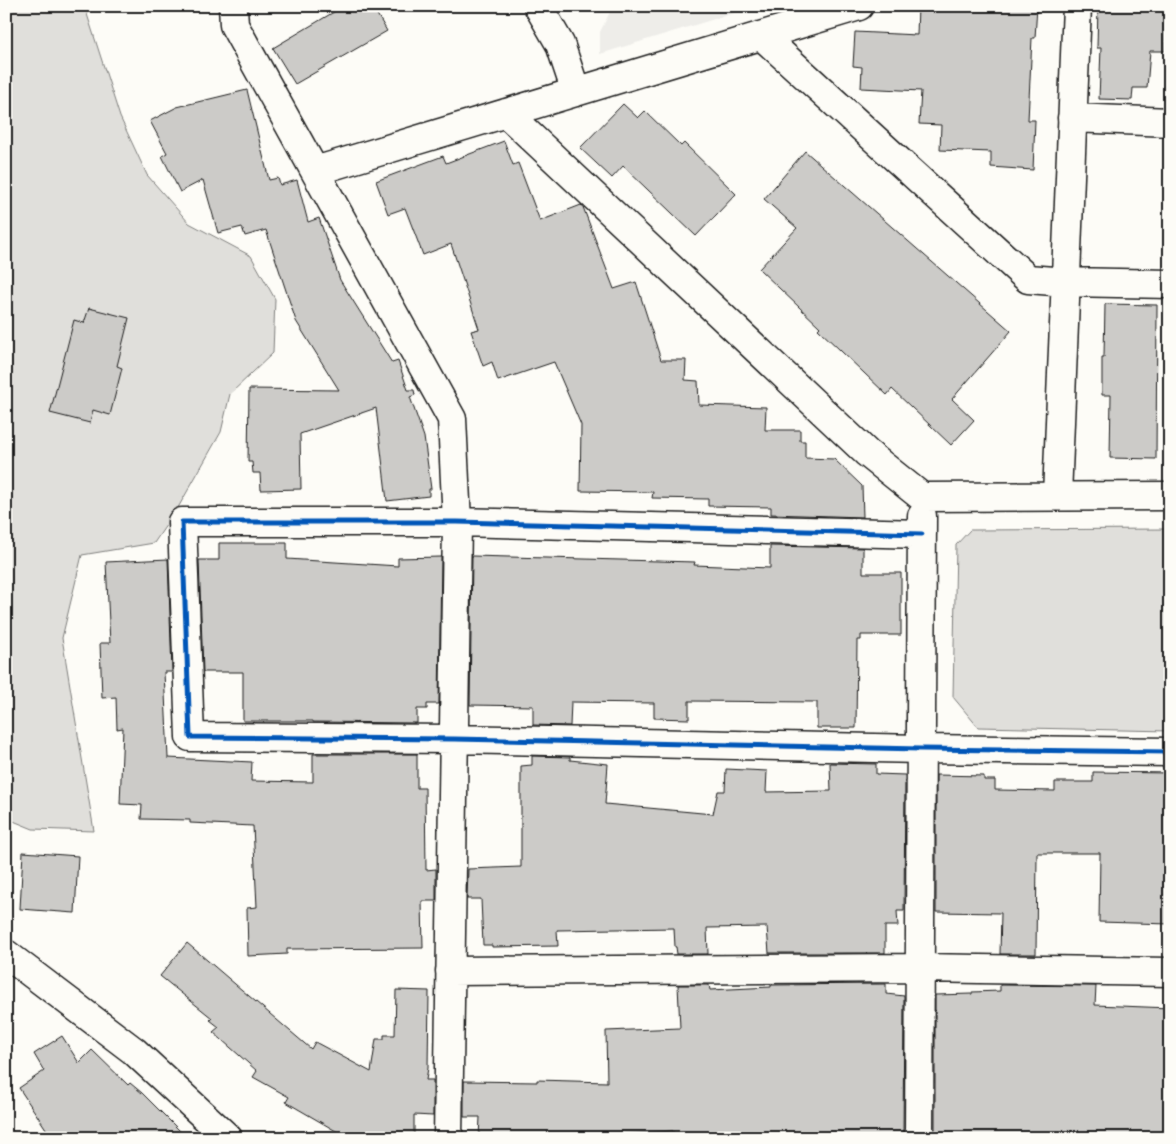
<svg xmlns="http://www.w3.org/2000/svg" width="1176" height="1144" viewBox="0 0 1176 1144" font-family="Mynerve,sans-serif">
	<style>
		.built { fill: #eeede9 }
		.green { fill: #e0dfdb; stroke: #7e7e7c }
		.building { fill: #cccbc8; stroke: #1c1c1c }
		.lines { fill: none; stroke-linecap: round; stroke-linejoin: round }
		.minor-casing { stroke: #1c1c1c; stroke-width: 31 }
		.minor { stroke: #fdfcf7; stroke-width: 28 }
		.cycleway-casing { stroke: #fdfcf7; stroke-width: 8 }
		.cycleway { stroke: #0057b8; stroke-width: 5 }
	</style>
	<rect width="100%" height="100%" fill="#fdfcf7"/>
	<filter id="ink" filterUnits="userSpaceOnUse"><feTurbulence type="fractalNoise" baseFrequency=".02" numOctaves="2"/><feDisplacementMap in="SourceGraphic" scale="10" xChannelSelector="R" yChannelSelector="G"/><feConvolveMatrix kernelMatrix="1 2 1 2 8 2 1 2 1" color-interpolation-filters="sRGB"/></filter>
	<g filter="url(#ink)">
		<path class="built" d="M 613,6 L 757,6 L 600,54 L 600,32 Z"/>
		<path class="green" d="M 6,6 L 86,6 L 86,11 L 120,117 L 147,175 L 189,223 L 251,256 L 275,299 L 273,353 L 230,394 L 221,432 L 179,506 L 154,543 L 82,555 L 62,638 L 94,831 L 33,829 L 6,818 Z
			M 1170,529 L 1170,731 L 978,727 L 953,697 L 956,545 L 970,530 Z"/>
		<path class="building" d="M 344,6 L 372,6 L 387,31 L 295,84 L 273,48 Z
			M 918,6 L 1037,6 L 1035,38 L 1032,38 L 1028,120 L 1035,120 L 1033,170 L 991,167 L 991,152 L 940,150 L 941,125 L 919,124 L 921,91 L 861,88 L 862,67 L 853,66 L 855,32 L 917,35 Z
			M 1098,6 L 1166,6 L 1165,51 L 1150,51 L 1147,88 L 1133,88 L 1132,100 L 1099,99 L 1101,48 L 1097,48 Z
			M 247,90 L 269,180 L 278,178 L 280,185 L 297,180 L 308,222 L 319,218 L 340,280 L 392,363 L 398,361 L 408,390 L 414,390 L 415,395 L 410,397 L 424,437 L 431,489 L 429,489 L 429,496 L 387,501 L 376,408 L 300,434 L 301,489 L 261,490 L 260,473 L 253,473 L 252,462 L 248,462 L 249,389 L 339,390 L 296,321 L 266,230 L 245,236 L 242,227 L 218,233 L 203,180 L 180,192 L 162,156 L 167,153 L 150,121 L 177,107 Z
			M 623,104 L 638,118 L 645,111 L 681,146 L 684,143 L 736,194 L 696,236 L 623,166 L 612,178 L 580,148 Z
			M 504,141 L 513,165 L 518,163 L 540,221 L 581,205 L 583,207 L 614,289 L 636,282 L 661,360 L 686,360 L 685,380 L 698,381 L 699,405 L 766,407 L 765,430 L 800,430 L 800,441 L 805,441 L 805,458 L 834,459 L 862,486 L 863,517 L 771,514 L 771,507 L 708,506 L 708,499 L 652,498 L 653,492 L 580,491 L 581,425 L 554,362 L 498,381 L 492,362 L 483,366 L 471,331 L 479,329 L 451,244 L 423,255 L 405,208 L 388,214 L 376,181 L 443,156 L 446,163 Z
			M 805,151 L 1011,331 L 952,399 L 974,420 L 951,445 L 892,389 L 887,395 L 818,329 L 820,327 L 759,269 L 797,228 L 764,199 Z
			M 1105,304 L 1157,305 L 1156,459 L 1110,458 L 1111,395 L 1102,395 L 1102,357 L 1104,357 Z
			M 89,308 L 129,318 L 117,366 L 122,368 L 110,415 L 93,410 L 90,423 L 50,413 L 74,320 L 84,323 Z
			M 219,543 L 287,543 L 287,559 L 398,566 L 398,558 L 441,557 L 439,704 L 427,704 L 427,709 L 417,709 L 417,723 L 313,722 L 313,721 L 243,721 L 243,672 L 203,672 L 199,560 L 219,560 Z
			M 770,546 L 863,548 L 863,573 L 901,573 L 901,635 L 861,635 L 861,640 L 857,640 L 856,728 L 817,728 L 817,702 L 689,701 L 689,719 L 654,718 L 654,703 L 571,702 L 570,726 L 533,725 L 533,706 L 470,705 L 472,556 L 695,562 L 694,565 L 770,568 Z
			M 168,559 L 172,672 L 164,672 L 168,758 L 252,762 L 251,781 L 313,782 L 313,754 L 417,754 L 417,788 L 425,788 L 426,870 L 436,869 L 436,901 L 422,901 L 423,948 L 287,949 L 287,954 L 248,956 L 247,908 L 257,907 L 253,826 L 190,823 L 190,820 L 141,819 L 142,805 L 120,804 L 123,728 L 117,729 L 116,697 L 102,698 L 100,643 L 110,643 L 106,562 Z
			M 532,756 L 570,757 L 570,760 L 608,764 L 605,804 L 713,814 L 718,791 L 725,791 L 726,769 L 767,771 L 766,792 L 831,791 L 830,763 L 876,764 L 876,774 L 905,775 L 904,911 L 897,911 L 898,926 L 885,926 L 885,953 L 769,953 L 767,927 L 707,928 L 708,954 L 677,954 L 676,947 L 675,947 L 674,928 L 557,930 L 558,946 L 492,947 L 492,945 L 483,945 L 481,899 L 467,899 L 468,869 L 521,867 L 521,766 L 532,765 Z
			M 1093,772 L 1170,773 L 1170,924 L 1099,922 L 1100,853 L 1037,853 L 1036,954 L 1000,954 L 1001,913 L 936,912 L 936,775 L 984,776 L 984,780 L 995,780 L 995,790 L 1055,791 L 1055,782 L 1093,782 Z
			M 23,852 L 78,856 L 75,913 L 20,909 Z
			M 187,943 L 311,1049 L 315,1042 L 371,1072 L 376,1039 L 384,1039 L 384,1035 L 395,1035 L 396,990 L 429,991 L 428,1068 L 426,1080 L 433,1080 L 433,1116 L 414,1115 L 414,1138 L 348,1138 L 286,1102 L 289,1097 L 253,1077 L 257,1071 L 213,1032 L 219,1027 L 210,1020 L 212,1018 L 160,976 Z
			M 886,984 L 886,994 L 904,996 L 903,1138 L 673,1138 L 673,1131 L 613,1135 L 613,1138 L 479,1138 L 480,1117 L 464,1117 L 464,1081 L 537,1082 L 537,1080 L 607,1082 L 606,1031 L 680,1028 L 678,985 L 709,985 L 710,990 L 771,987 L 771,985 Z
			M 1000,985 L 1096,986 L 1095,1005 L 1170,1008 L 1170,1138 L 935,1138 L 935,995 L 972,994 L 972,992 L 1000,991 Z
			M 62,1036 L 79,1063 L 92,1050 L 128,1085 L 130,1083 L 142,1093 L 187,1138 L 52,1138 L 19,1088 L 44,1071 L 34,1054 Z"/>
		<g class="lines">
			<g class="minor-casing">
				<path id="minor" d="M 233,6 L 234,25 L 452,419 L 457,522 L 448,1138
					M 538,6 L 560,44 L 576,92
					M 762,36 L 1028,279 L 1066,282 L 1170,284
					M 506,113 L 867,453 L 922,497 L 1170,496
					M 1072,118 L 1170,122
					M 315,171 L 859,6
					M 1057,496 L 1077,6
					M 922,534 L 457,522 L 182,522 L 190,737 L 454,739 L 921,749 L 1170,752
					M 6,954 L 134,1051 L 228,1138
					M 450,971 L 920,968 L 1170,972
					M 919,1138 L 922,516"/>
			</g>
			<use href="#minor" class="minor"/>
			<g class="cycleway-casing">
				<path id="cycleway" d="M 922,534 L 457,522 L 182,522 L 190,737 L 454,739 L 921,749 L 1170,752"/>
			</g>
			<use href="#cycleway" class="cycleway"/>
		</g>
	</g>
	<rect width="1176" height="1144" fill="none" stroke="#fdfcf7" stroke-width="25"/>
	<rect x="12" y="12" width="1151" height="1119" fill="none" stroke="#1c1c1c" stroke-width="2" filter="url(#ink)"/>
</svg>
